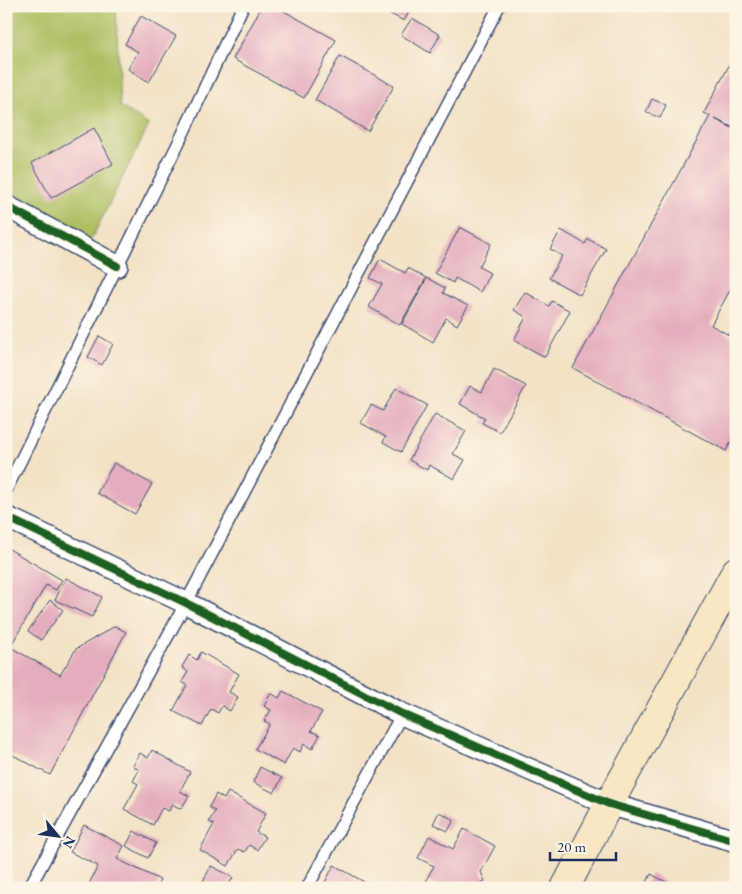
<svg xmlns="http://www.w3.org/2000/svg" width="742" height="894" viewBox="0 0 742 894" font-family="'EB Garamond',serif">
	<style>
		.green { fill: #aebe60; stroke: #64765f }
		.building { fill: #e4adbd }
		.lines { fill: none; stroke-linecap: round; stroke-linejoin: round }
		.lane-casing { stroke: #3b4a6e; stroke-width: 14 }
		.street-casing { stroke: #3b4a6e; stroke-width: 24 }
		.secondary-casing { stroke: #3b4a6e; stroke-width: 30 }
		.lane { stroke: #fff; stroke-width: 11 }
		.street { stroke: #fff; stroke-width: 21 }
		.secondary { stroke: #f9e7c3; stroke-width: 28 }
		.cycleway-casing { stroke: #fcf5e5; stroke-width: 11 }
		.cycleway { stroke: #1b5e20; stroke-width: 8 }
	</style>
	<rect width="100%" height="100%" fill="#fcf5e5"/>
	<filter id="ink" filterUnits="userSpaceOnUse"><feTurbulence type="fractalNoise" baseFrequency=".02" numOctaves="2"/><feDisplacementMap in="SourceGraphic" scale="10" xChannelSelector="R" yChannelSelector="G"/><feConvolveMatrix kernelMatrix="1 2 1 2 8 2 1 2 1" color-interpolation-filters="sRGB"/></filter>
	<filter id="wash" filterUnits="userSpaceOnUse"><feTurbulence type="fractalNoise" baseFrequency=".0096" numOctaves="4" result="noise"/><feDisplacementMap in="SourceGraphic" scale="20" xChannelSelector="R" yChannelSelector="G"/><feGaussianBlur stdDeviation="1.12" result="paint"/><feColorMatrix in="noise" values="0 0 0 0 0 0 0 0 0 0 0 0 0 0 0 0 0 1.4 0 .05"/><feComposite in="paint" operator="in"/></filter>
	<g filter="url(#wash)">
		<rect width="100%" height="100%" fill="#f3e2c6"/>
		<path class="green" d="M 6,6 L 116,6 L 120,106 L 149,125 L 89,244 L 6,197 Z"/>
		<g id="blocks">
			<path class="building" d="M 262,6 L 275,6 L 336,40 L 304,98 L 233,59 Z
				M 375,6 L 412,6 L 404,21 Z
				M 141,16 L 176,36 L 149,82 L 128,69 L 138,52 L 125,44 Z
				M 412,18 L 440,35 L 430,53 L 401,35 Z
				M 736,52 L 736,129 L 715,119 L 736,130 L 736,279 L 711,325 L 736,339 L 736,432 L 726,451 L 573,368 L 710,116 L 704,113 Z
				M 340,56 L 394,86 L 368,131 L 315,100 Z
				M 652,99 L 666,105 L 660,118 L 646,112 Z
				M 94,128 L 113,164 L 51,198 L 32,163 Z
				M 460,227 L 491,244 L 479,267 L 490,273 L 480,292 L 455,278 L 453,283 L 435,273 Z
				M 561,230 L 585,244 L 588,239 L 606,249 L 580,295 L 549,278 L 562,256 L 550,249 Z
				M 380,259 L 405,273 L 408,268 L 426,278 L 400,325 L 369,307 L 382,284 L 370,278 Z
				M 427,278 L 445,288 L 443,293 L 468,306 L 457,325 L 446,318 L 433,342 L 402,324 Z
				M 525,292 L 549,306 L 552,301 L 570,311 L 545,357 L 514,340 L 526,317 L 514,310 Z
				M 99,336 L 113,344 L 102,365 L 88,357 Z
				M 494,369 L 526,386 L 500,432 L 482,423 L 485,418 L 460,404 L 470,386 L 482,392 Z
				M 396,388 L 427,405 L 401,452 L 383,442 L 386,437 L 361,423 L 371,405 L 383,411 Z
				M 435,414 L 466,431 L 453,454 L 465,460 L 454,479 L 429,465 L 427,470 L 409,460 Z
				M 114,463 L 152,484 L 135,514 L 97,493 Z
				M 9,549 L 62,580 L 56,590 L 46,585 L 10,647 L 60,675 L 76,649 L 115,626 L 126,632 L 50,775 L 11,754 L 6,762 L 6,550 Z
				M 66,578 L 102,597 L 92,617 L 55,600 Z
				M 50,600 L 63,610 L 41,640 L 28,631 Z
				M 201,652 L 239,674 L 229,692 L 238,697 L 230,711 L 222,706 L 218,713 L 211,709 L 202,726 L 173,711 L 187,685 L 182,682 L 188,672 L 182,667 L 189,655 L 197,660 Z
				M 283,691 L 322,712 L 311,731 L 320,735 L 312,749 L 304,744 L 300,752 L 293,748 L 284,765 L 255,749 L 270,724 L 264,721 L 271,710 L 264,706 L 271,693 L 279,698 Z
				M 152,750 L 190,772 L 180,791 L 189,796 L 181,809 L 172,804 L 169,811 L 162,808 L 153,825 L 124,809 L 138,784 L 133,781 L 139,770 L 133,766 L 140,753 L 148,758 Z
				M 260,767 L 282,778 L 274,793 L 253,782 Z
				M 228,792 L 266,813 L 256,832 L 265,837 L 257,850 L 249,845 L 245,852 L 238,849 L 228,866 L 200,850 L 214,824 L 209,822 L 215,811 L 209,807 L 216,794 L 224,799 Z
				M 439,812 L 454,820 L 448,831 L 433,824 Z
				M 84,825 L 124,846 L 117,859 L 160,880 L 156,888 L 87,888 L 98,866 L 70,852 Z
				M 464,829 L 495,846 L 481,872 L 485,881 L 469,888 L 441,888 L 426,880 L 434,866 L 418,858 L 429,836 L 453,849 Z
				M 134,831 L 156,843 L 148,858 L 126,846 Z
				M 334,865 L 375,888 L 322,888 Z
				M 211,866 L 233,877 L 227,888 L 216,888 L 203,881 Z
				M 651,874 L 677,888 L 644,888 Z"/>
		</g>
	</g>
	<g filter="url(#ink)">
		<use href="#blocks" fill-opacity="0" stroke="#3b4a6e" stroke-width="1"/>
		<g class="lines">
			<g class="lane-casing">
				<path id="lane" d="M 6,490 L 179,142 L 243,6
					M 29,888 L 186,603 L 499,6
					M 307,888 L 402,714"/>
			</g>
			<g class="street-casing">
				<path id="street" d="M 6,206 L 117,266
					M 6,517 L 186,603 L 402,714 L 609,804 L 736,841"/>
			</g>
			<g class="secondary-casing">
				<path id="secondary" d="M 565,888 L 609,804 L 736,571"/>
			</g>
			<use href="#lane" class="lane"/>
			<use href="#street" class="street"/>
			<use href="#secondary" class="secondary"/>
			<g class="cycleway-casing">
				<path id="cycleway" d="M 6,206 L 117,266
					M 6,517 L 186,603 L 402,714 L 609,804 L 736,841"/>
			</g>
			<use href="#cycleway" class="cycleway"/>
		</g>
	</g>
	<rect width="742" height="894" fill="none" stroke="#fcf5e5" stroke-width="25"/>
	<g transform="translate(58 836) rotate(119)" stroke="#fcf5e5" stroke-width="4" paint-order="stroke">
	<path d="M0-4L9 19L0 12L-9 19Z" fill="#1b2f5e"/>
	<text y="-8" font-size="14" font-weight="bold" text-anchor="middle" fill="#1b2f5e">N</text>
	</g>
	<path d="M550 852v8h66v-8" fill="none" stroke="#1b2f5e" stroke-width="2.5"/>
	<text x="557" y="852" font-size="15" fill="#1b2f5e" stroke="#fcf5e5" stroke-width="4" paint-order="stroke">20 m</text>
</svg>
